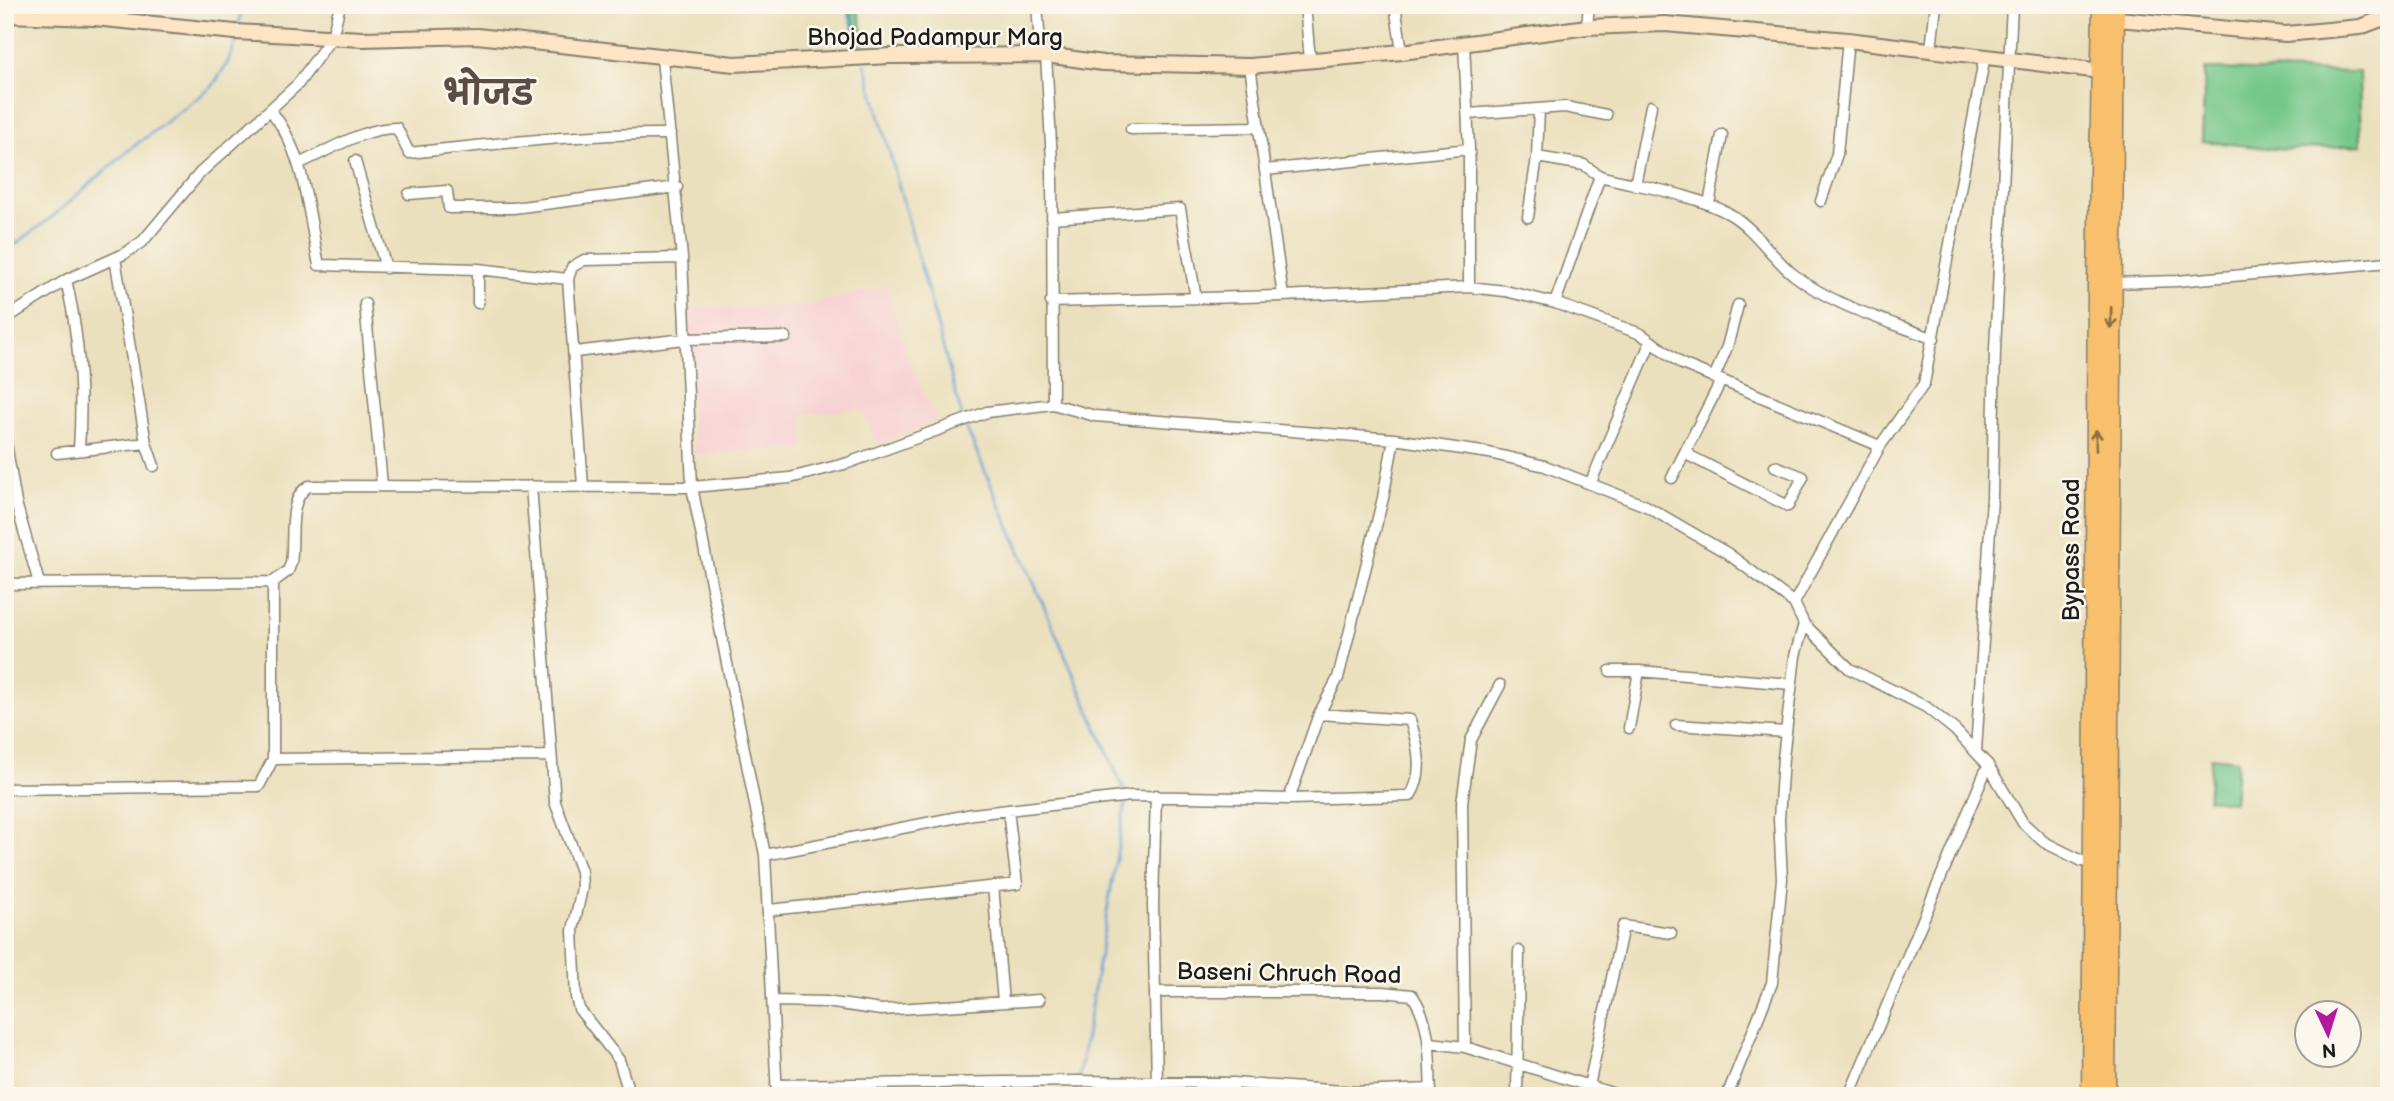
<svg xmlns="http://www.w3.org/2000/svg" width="2394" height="1101" viewBox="0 0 2394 1101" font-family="'Balsamiq Sans','Playpen Sans Deva',sans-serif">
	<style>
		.built { fill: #f7cfd0 }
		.green { fill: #74c789; stroke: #487252; stroke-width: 2 }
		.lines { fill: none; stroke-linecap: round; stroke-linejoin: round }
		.stream { stroke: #629ed3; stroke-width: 2.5 }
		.street-casing { stroke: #847e6c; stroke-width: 13 }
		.secondary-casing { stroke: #847e6c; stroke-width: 18 }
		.highway-casing { stroke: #847e6c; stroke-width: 21 }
		.street { stroke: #fff; stroke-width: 10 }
		.secondary { stroke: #fce5c4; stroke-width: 14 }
		.highway { stroke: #f8bf6c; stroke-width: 18 }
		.oneway { stroke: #8a6e44 }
		.labels { text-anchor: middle; stroke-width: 5; stroke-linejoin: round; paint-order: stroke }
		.street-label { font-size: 24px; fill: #1c1c1c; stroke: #fbf7ec }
		.district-label { font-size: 32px; font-weight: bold; fill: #5c4d44; stroke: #fbf7ec }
	</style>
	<rect width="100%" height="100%" fill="#fbf7ec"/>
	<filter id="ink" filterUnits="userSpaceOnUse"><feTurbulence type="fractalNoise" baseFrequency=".0143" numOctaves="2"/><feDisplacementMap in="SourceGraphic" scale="14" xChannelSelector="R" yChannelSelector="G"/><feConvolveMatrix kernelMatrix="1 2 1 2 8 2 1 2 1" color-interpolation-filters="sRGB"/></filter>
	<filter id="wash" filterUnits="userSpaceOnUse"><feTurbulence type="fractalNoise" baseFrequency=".00686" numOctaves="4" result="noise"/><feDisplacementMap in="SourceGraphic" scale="28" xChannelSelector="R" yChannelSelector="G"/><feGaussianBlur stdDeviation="1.57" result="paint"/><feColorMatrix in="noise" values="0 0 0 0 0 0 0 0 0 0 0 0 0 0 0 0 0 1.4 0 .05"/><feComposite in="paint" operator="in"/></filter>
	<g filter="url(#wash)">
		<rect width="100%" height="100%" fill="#ebe0bd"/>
		<path class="built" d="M 887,286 L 910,363 L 937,421 L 877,445 L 862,409 L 803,415 L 804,449 L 693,454 L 686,307 L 805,306 Z"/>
		<path class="green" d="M 848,5 L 857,5 L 868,53 L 863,53 Z
			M 2205,69 L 2359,72 L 2361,145 L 2285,150 L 2202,141 Z
			M 2211,757 L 2237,760 L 2234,802 L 2208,799 Z"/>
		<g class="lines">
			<path class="stream" d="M 846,5 L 859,46
				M 239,25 L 242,5
				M 865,63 L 962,416
				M 5,252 L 52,217 L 129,150 L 212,87 L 227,64 L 237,39
				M 965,425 L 1124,790
				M 1079,1077 L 1126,800
				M 1076,1096 L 1076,1089"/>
		</g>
	</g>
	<g filter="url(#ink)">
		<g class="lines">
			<g class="street-casing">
				<path id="street" d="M 1037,5 L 1040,44 L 1046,55 L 1052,161 L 1053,404
					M 1305,5 L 1310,60
					M 1395,5 L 1402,52
					M 1587,27 L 1589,5
					M 1464,42 L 1469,149 L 1469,287
					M 1931,49 L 1936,5
					M 1250,66 L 1283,296
					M 270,110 C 305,151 308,213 319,265 L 478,269 L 568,279
					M 1468,114 L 1565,107 L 1606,115
					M 1131,129 L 1258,127
					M 1537,157 L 1584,165 L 1600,176
					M 355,161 L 386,268
					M 298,164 C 328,151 365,127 397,128 L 409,153 C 496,144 583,133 670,134
					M 1265,170 L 1469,149
					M 1635,185 L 1651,106
					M 409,194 L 447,191 L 449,208 L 513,208 L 677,187
					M 1821,201 L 1837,154 L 1848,40
					M 1709,204 L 1722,135
					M 1528,217 L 1537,157 L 1539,109
					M 1052,218 L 1180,209 L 1196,298
					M 115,258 L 146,443 L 154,466
					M 66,280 C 79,335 83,392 79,449
					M 2110,283 L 2177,281 L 2389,262
					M 1051,302 L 1283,296 L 1469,287 L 1505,291 L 1555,303 L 1641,334 L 1682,364 L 1880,446
					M 478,303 L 478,269
					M 1555,303 L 1600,176 C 1642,187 1690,193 1728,213 C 1755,228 1770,256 1794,275 C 1835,307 1886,320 1934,339
					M 365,304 L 382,485
					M 5,319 L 66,280 L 124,254 L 143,241 L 200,173 L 298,84 L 332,37 L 340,5
					M 575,352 L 684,339 L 786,337
					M 1714,378 L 1727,347 L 1738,305
					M 1721,381 L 1687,448 L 1690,456 L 1788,506 L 1803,477 L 1775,466
					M 5,437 L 16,503 L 39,583
					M 57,453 L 146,443
					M 1672,478 L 1687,448
					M 1591,482 L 1651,341
					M 531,486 L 555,802 L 581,871 L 582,888 L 573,930 L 576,997 L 579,1009 L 619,1060 L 630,1096
					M 583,486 L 568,279 L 572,267 L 584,260 L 682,258
					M 273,582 L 273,759 L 550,756
					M 5,584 L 273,582 L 288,571 L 291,563 C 295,540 286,499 309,486 L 692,487 L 682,258 L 662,59
					M 1794,603 L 1880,446 L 1924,384 L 1985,55
					M 1610,671 L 1639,671
					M 1676,725 L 1786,732
					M 1629,728 L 1639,671 L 1792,684
					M 1976,751 L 1992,498 L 1995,349 L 2012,5
					M 5,789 L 259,786 L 273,759
					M 1156,795 L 1153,904 L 1157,1083
					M 1289,799 L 1410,796 C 1425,773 1418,745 1410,720 L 1319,714
					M 765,855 L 973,814 L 1131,796 L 1289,799 L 1319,714 L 1338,678 L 1383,498 L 1394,439
					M 993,886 L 1003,1002
					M 769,910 L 1017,884 L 1008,810
					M 1155,992 L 1383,992 L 1412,995 C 1433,1025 1429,1061 1431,1096
					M 773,1001 L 826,1002 L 881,1010 L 1039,1000
					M 1430,1043 L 1465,1047 L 1621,1096
					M 1465,1047 L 1462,803 L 1471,740 L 1500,685
					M 1233,1083 L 1233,1096
					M 776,1085 L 1077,1081 L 1233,1083 L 1356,1092 L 1431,1089
					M 1589,1086 L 1623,926 L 1671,933
					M 777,1096 L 765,855 L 692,487 L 790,478 L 848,463 L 987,412 L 1053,404 L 1095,416 L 1394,439 L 1489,453 L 1545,466 L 1646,506 L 1727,553 L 1794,603 L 1804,624 L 1850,669 L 1926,707 L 1955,730 L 1988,765 L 2023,823 L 2044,842 L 2082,861 L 2096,863
					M 1517,1096 L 1519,951
					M 1727,1096 L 1772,983 L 1782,879 L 1779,819 L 1783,758 L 1795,656 L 1804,624
					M 1849,1096 L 1988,765"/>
			</g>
			<g class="secondary-casing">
				<path id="secondary" d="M 5,15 L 94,18 L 235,32 L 362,39 L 477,36 L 734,64 L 891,56 L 1046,55 L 1103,63 L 1250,66 L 1402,52 L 1587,27 L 1665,24 L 1848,40 L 2109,72
					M 2107,18 L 2286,34 L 2360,27 L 2389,16"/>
			</g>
			<g class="highway-casing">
				<path id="highway" d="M 2091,1096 L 2097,283 L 2102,5
					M 2106,1096 L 2115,5"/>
			</g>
			<use href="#street" class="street"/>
			<use href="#secondary" class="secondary"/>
			<use href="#highway" class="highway"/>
		</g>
		<defs><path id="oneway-shaft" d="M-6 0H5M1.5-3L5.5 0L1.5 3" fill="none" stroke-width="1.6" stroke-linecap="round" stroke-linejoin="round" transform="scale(1.75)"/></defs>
		<g class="oneway">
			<use href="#oneway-shaft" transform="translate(2111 318) rotate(91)"/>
			<use href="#oneway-shaft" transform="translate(2096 440) rotate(-90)"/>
		</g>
	</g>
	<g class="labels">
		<g class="street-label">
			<text x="935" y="45">Bhojad Padampur Marg</text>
			<text transform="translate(2071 550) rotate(-90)" y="8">Bypass Road</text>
			<text transform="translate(1289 973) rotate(1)" y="8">Baseni Chruch Road</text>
		</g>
		<g class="district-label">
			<text x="489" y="104">भोजड</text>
		</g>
	</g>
	<rect width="2394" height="1101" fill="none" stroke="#fbf7ec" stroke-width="28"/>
	<g transform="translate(2328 1034) rotate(176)"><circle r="33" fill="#fbf7ec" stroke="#a29f99" stroke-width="2"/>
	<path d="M0-5L12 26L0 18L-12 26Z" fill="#b5179e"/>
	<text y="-10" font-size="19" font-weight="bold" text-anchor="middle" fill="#1c1c1c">N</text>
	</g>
</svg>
